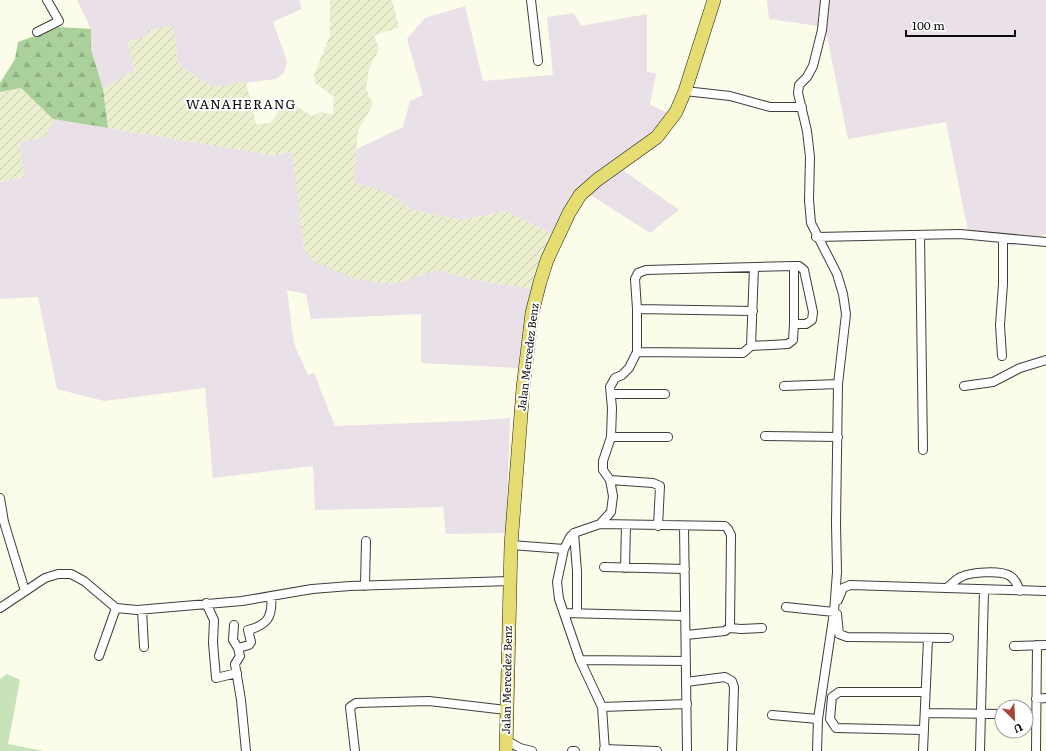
<svg xmlns="http://www.w3.org/2000/svg" width="1046" height="751" viewBox="0 0 1046 751" font-family="Literata,serif">
	<style>
		.industrial { fill: #e9e0e8 }
		.farmland { fill: url(#farmland-furrows) }
		.grass { fill: #c8e2ba }
		.forest { fill: url(#forest-firs) }
		.lines { fill: none; stroke-linecap: round; stroke-linejoin: round }
		.street-casing { stroke: #3e3e3e; stroke-width: 10 }
		.primary-casing { stroke: #1c1c1c; stroke-width: 14 }
		.street { stroke: #fff; stroke-width: 8 }
		.primary { stroke: #e5dd72; stroke-width: 13 }
		.labels { text-anchor: middle; stroke-width: 4; stroke-linejoin: round; paint-order: stroke }
		.street-label { font-size: 11px; fill: #0b0b0b; stroke: #fff }
		.quarter-label { font-size: 13px; letter-spacing: 1px; fill: #0b0b0b; stroke: #fff }
	</style>
	<defs>
		<pattern id="farmland-furrows" width="10" height="10" patternUnits="userSpaceOnUse"><rect width="10" height="10" fill="#ecefcf"/><path d="M-1 1l2-2M0 10L10 0M9 11l2-2" fill="none" stroke="#c9ccb0"/></pattern>
		<pattern id="forest-firs" width="22" height="20" patternUnits="userSpaceOnUse"><rect width="22" height="20" fill="#aad09c"/><path d="M5 1l3.5 6h-7zM16 11l3.5 6h-7z" fill="#91b185"/></pattern>
	</defs>
	<rect width="100%" height="100%" fill="#fcfceb"/>
	<path class="industrial" d="M 77,0 L 299,0 L 302,9 L 273,22 L 287,61 L 284,73 L 276,79 L 213,87 L 182,68 L 177,60 L 176,39 L 144,37 L 127,42 L 135,70 L 103,89 L 91,49 L 91,29 Z
		M 767,0 L 1046,0 L 1046,234 L 1013,246 L 969,236 L 946,122 L 848,139 L 825,27 L 769,19 Z
		M 465,6 L 483,81 L 553,75 L 547,17 L 574,13 L 581,26 L 647,14 L 647,72 L 656,73 L 650,105 L 670,114 L 641,146 L 613,163 L 679,210 L 650,233 L 583,190 L 554,235 L 506,211 L 463,220 L 415,211 L 385,192 L 353,182 L 357,149 L 403,127 L 410,101 L 423,95 L 407,39 L 425,18 Z
		M 53,119 L 271,155 L 293,152 L 304,250 L 355,279 L 394,284 L 437,270 L 469,279 L 531,289 L 518,368 L 421,363 L 421,314 L 311,319 L 306,294 L 287,290 L 294,344 L 308,375 L 314,373 L 335,426 L 467,421 L 510,418 L 506,533 L 446,534 L 443,507 L 315,510 L 313,466 L 213,478 L 205,388 L 104,401 L 57,389 L 38,297 L 0,299 L 0,182 L 24,177 L 19,142 L 46,137 Z"/>
	<path class="farmland" d="M 330,0 L 392,0 L 399,28 L 374,35 L 379,49 L 369,69 L 366,89 L 373,104 L 358,131 L 354,182 L 385,192 L 415,211 L 463,220 L 506,211 L 554,235 L 531,289 L 469,279 L 437,270 L 394,284 L 355,279 L 313,261 L 304,250 L 292,152 L 271,155 L 108,128 L 103,89 L 135,70 L 127,42 L 144,37 L 150,29 L 172,26 L 176,39 L 177,60 L 182,68 L 213,87 L 246,82 L 256,124 L 270,123 L 287,100 L 312,116 L 320,112 L 333,114 L 334,97 L 315,83 L 314,75 L 330,35 Z
		M 21,88 L 53,119 L 46,137 L 19,142 L 24,177 L 0,182 L 0,92 Z"/>
	<path class="grass" d="M 7,674 L 20,680 L 8,744 L 44,751 L 0,751 L 0,679 Z"/>
	<path class="forest" d="M 59,27 L 91,29 L 91,49 L 103,89 L 108,128 L 53,119 L 21,88 L 0,92 L 0,83 L 15,59 L 18,42 Z"/>
	<g class="lines">
		<g class="street-casing">
			<path id="street" d="M 531,0 L 538,61
				M 37,32 L 59,21 L 47,0
				M 685,91 L 730,96 L 770,107 L 802,107
				M 920,235 L 923,450
				M 816,237 L 960,234 L 1046,242
				M 637,309 L 753,311
				M 794,324 L 794,266
				M 751,346 L 754,267
				M 1002,356 L 1000,325 L 1003,284 L 1003,238
				M 784,386 L 838,384
				M 964,386 L 993,382 L 1020,368 L 1046,360
				M 612,394 L 665,394
				M 765,436 L 838,437
				M 611,437 L 668,437
				M 610,480 L 653,483 L 660,486 L 658,526
				M 0,498 L 4,522 L 25,591
				M 600,524 L 725,526 L 728,529 L 731,535 L 730,627 L 725,631 L 686,635
				M 684,526 L 687,751
				M 574,533 L 577,571 L 577,613
				M 511,545 L 564,549
				M 604,567 L 685,569
				M 625,568 L 626,525
				M 365,586 L 366,541
				M 948,587 C 952,584 956,579 961,577 C 970,572 1001,570 1010,576 C 1015,579 1017,584 1020,591
				M 838,600 L 843,588 L 850,585 L 1046,591
				M 206,603 L 214,620 L 213,643 L 216,678 L 237,673
				M 786,607 L 834,612
				M 0,608 L 45,578 L 58,574 L 71,574 L 84,581 L 116,608 L 137,610 L 242,601 L 312,589 L 350,586 L 510,581
				M 142,610 L 144,647
				M 564,613 L 685,616
				M 837,614 L 839,634 L 847,637 L 949,638
				M 234,625 L 233,640 L 238,648
				M 730,628 L 741,629 L 762,628
				M 1014,646 L 1046,645
				M 99,656 L 116,608
				M 580,660 L 686,661
				M 686,682 L 725,677 L 732,681 L 734,687 L 732,751
				M 1036,699 L 1046,698
				M 602,707 L 687,704
				M 925,713 L 1002,714
				M 772,715 L 818,719
				M 923,730 L 836,728 L 830,719 L 832,697 L 839,692 L 925,692
				M 506,740 L 520,748 L 532,751
				M 604,749 L 657,751
				M 246,751 L 241,700 L 235,664 L 240,656 L 238,648 L 249,645 L 251,642 L 248,630 C 268,625 273,616 271,596
				M 355,751 L 350,707 L 356,703 L 429,701 L 506,710
				M 572,751 L 575,751
				M 605,751 L 602,707 L 580,660 L 559,599 L 557,582 L 564,549 L 570,537 L 574,533 L 600,524 L 611,512 L 613,496 L 610,480 L 603,470 L 603,461 L 611,437 L 612,408 L 610,387 L 615,378 L 622,375 L 629,368 L 637,352 L 637,309 L 635,279 L 638,273 L 646,270 L 794,266 L 799,266 L 804,270 L 813,312 L 812,320 L 806,324 L 794,324 L 793,340 L 788,344 L 751,346 L 743,353 L 637,352
				M 817,751 L 818,719 L 834,612 L 837,572 L 836,523 L 838,384 L 846,314 L 843,294 L 837,274 L 811,223 L 809,200 L 810,157 L 807,131 L 798,93 L 799,85 L 807,77 L 813,66 L 822,30 L 825,0
				M 923,751 L 928,639
				M 980,751 L 984,590
				M 1036,751 L 1037,645"/>
		</g>
		<g class="primary-casing">
			<path id="primary" d="M 506,751 L 511,545 L 523,388 L 532,313 L 540,282 L 547,260 L 569,213 L 580,195 L 597,180 L 657,137 L 676,112 L 685,91 L 714,0"/>
		</g>
		<use href="#street" class="street"/>
		<use href="#primary" class="primary"/>
	</g>
	<g class="labels">
		<g class="street-label">
			<text transform="translate(528 357) rotate(-83)" y="4">Jalan Mercedez Benz</text>
			<text transform="translate(507 680) rotate(-89)" y="4">Jalan Mercedez Benz</text>
		</g>
		<g class="quarter-label">
			<text x="241" y="109">WANAHERANG</text>
		</g>
	</g>
	<g transform="translate(1014 719) rotate(156)"><circle r="19" fill="#ffffff" stroke="#9d9d9d"/>
	<path d="M0-3L7 15L0 10L-7 15Z" fill="#a74437"/>
	<text y="-6" font-size="11" font-weight="bold" text-anchor="middle" fill="#0b0b0b">U</text>
	</g>
	<path d="M906 30v6h109v-6" fill="none" stroke="#0b0b0b" stroke-width="2"/>
	<text x="912" y="30" font-size="12" fill="#0b0b0b" stroke="#ffffff" stroke-width="3" paint-order="stroke">100 m</text>
</svg>
